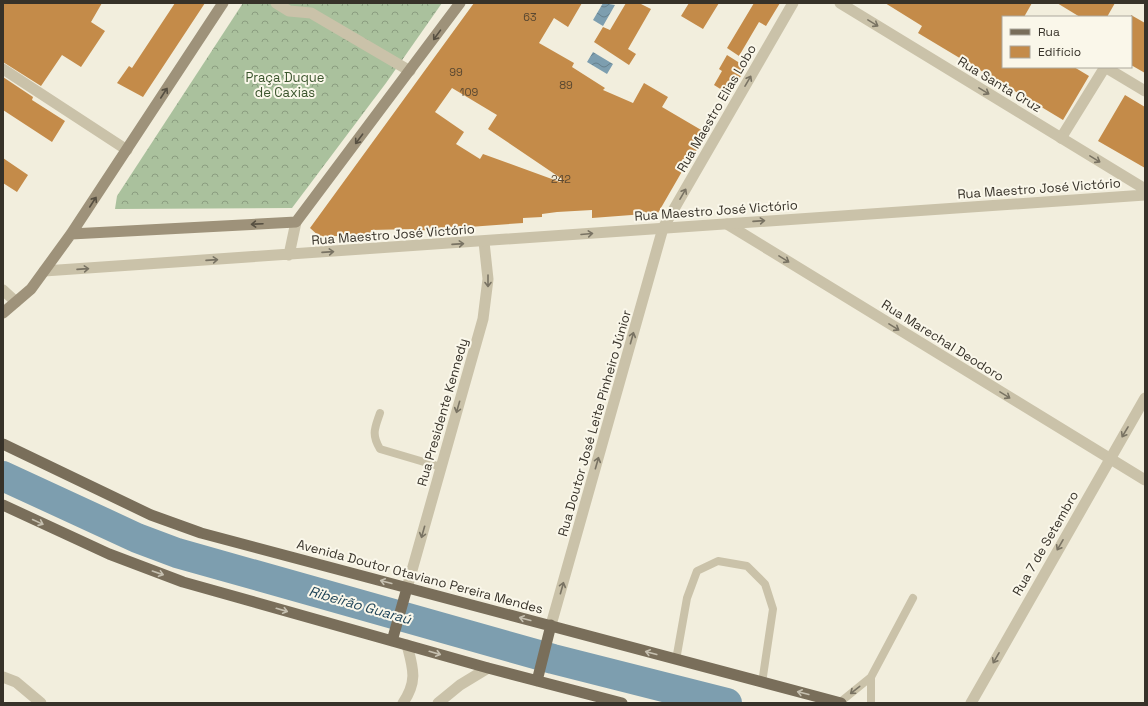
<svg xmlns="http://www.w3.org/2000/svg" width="1148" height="706" viewBox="0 0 1148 706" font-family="'Space Grotesk',sans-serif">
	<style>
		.forest { fill: url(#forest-crowns) }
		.water { fill: url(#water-waves) }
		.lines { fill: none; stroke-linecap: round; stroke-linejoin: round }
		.river { stroke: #7d9eaf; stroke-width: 30 }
		.building { fill: #c48b49; fill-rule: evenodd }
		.service { stroke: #cac2a9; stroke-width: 8 }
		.minor { stroke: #cac2a9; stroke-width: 11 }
		.tertiary { stroke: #cac2a9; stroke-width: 11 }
		.secondary { stroke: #9e927a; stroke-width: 11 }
		.primary { stroke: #796e5a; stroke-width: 11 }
		.oneway { stroke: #797363 }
		.oneway2 { stroke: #564f41 }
		.oneway3 { stroke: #c6c0b0 }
		.labels { text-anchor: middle; stroke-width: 4; stroke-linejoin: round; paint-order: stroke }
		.number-label { font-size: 11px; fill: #5a4831 }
		.park-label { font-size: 13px; fill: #3b552d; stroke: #faf7ea }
		.street-label { font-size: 13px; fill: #373229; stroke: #faf7ea }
		.water-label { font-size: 14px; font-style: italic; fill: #1f4458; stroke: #faf7ea }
	</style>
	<defs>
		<pattern id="forest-crowns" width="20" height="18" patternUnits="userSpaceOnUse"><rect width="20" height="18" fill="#aac19d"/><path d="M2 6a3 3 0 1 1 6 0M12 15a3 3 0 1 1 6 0" fill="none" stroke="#8b9d80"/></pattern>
		<pattern id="water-waves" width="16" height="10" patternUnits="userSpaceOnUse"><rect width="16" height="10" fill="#7d9eaf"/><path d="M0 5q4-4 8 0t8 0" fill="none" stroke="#67818e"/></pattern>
	</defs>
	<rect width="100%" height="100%" fill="#f2eedd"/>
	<path class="forest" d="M 243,3 L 442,3 L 386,83 L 292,208 L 115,209 L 117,196 Z"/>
	<path class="water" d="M 603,3 L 615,5 L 603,26 L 593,20 Z
		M 593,52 L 613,64 L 607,74 L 587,62 Z"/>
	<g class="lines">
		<path class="river" d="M 3,476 L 137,538 L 177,553 L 553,659 L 727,703"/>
	</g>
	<path class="building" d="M 3,3 L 102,3 L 91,22 L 105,31 L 81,67 L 62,55 L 41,86 L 3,62 Z
		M 175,3 L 205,3 L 143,97 L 117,83 L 129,66 L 132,68 Z
		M 474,3 L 582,3 L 568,27 L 554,18 L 539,43 L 574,63 L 572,67 L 605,88 L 603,90 L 633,103 L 644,83 L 668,97 L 662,107 L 708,134 L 684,168 L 658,213 L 592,218 L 592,210 L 557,212 L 542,214 L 542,217 L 523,218 L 523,223 L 414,231 L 414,229 L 371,230 L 370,234 L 320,237 L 310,228 ZM 452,88 L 497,115 L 488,129 L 562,179 L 560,182 L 483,154 L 480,159 L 456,144 L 464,132 L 435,112 Z
		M 626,3 L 639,3 L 651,9 L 628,49 L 636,54 L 629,65 L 594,42 L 603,27 L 610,30 Z
		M 689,3 L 719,3 L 703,29 L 681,16 Z
		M 754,3 L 780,3 L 766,26 L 759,22 L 739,56 L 727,48 Z
		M 885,3 L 1032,3 L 1024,17 L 1003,17 L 1003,67 L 1074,67 L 1089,76 L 1063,120 L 918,33 L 922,26 Z
		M 1057,3 L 1115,3 L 1107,17 L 1080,17 Z
		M 1131,15 L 1145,23 L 1145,73 L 1131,65 Z
		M 727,55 L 746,67 L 730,95 L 714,85 L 722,71 L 719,69 Z
		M 3,77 L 33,97 L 32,100 L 65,121 L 52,142 L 3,110 Z
		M 1125,95 L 1145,107 L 1145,168 L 1098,141 Z
		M 3,158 L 28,175 L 17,192 L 3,183 Z"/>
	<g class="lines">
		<path class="service" d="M 380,413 C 375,428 371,434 380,449 L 441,467
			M 676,660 L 687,598 L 697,571 L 718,561 L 747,566 L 765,584 L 773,609 L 762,683
			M 839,703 L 871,677 L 913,598
			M 871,703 L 871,677"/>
		<path class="minor" d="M 276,3 L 289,11 L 311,13 L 410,71
			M 1105,67 L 1145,91
			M 3,69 L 127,150
			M 1061,138 L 1105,67
			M 727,224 L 1145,480
			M 3,290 L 16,302
			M 407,588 L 483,319 L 488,279 L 484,242
			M 551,625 L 663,228 L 793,3
			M 3,677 L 16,682 L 41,703
			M 403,703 C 418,681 413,668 407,645
			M 438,703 L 460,685 L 488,668"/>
		<path class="tertiary" d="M 840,3 L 1145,189
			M 289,255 L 296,222
			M 44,271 L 1145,195
			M 971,703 L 1145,398"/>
		<path class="secondary" d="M 71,234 L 296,222 L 460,3
			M 3,313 L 31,289 L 71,234 L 223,3"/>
		<path class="primary" d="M 3,444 L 151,515 L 201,533 L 841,703
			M 3,505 L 109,554 L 183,582 L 488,668 L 622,703
			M 392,641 L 407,588
			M 537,681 L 551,625"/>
	</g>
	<defs><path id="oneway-shaft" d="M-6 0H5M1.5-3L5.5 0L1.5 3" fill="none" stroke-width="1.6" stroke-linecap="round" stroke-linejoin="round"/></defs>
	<g class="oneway">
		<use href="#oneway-shaft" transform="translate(873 23) rotate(31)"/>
		<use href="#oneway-shaft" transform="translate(748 81) rotate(-60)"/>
		<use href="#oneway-shaft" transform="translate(984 91) rotate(31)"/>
		<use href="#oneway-shaft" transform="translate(1095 159) rotate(31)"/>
		<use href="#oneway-shaft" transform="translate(683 194) rotate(-60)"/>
		<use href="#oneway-shaft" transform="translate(759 221) rotate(-4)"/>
		<use href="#oneway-shaft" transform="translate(587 234) rotate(-5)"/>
		<use href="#oneway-shaft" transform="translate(458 244) rotate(-4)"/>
		<use href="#oneway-shaft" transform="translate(328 252) rotate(-4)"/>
		<use href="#oneway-shaft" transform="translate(784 259) rotate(32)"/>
		<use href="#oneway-shaft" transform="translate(212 260) rotate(-4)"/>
		<use href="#oneway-shaft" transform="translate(83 269) rotate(-4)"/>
		<use href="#oneway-shaft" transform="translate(488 281) rotate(90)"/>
		<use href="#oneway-shaft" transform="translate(894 327) rotate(32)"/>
		<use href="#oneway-shaft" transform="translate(632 338) rotate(-74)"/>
		<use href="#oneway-shaft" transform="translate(1005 395) rotate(32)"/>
		<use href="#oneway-shaft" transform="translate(458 407) rotate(106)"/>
		<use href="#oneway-shaft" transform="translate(1125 432) rotate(121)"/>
		<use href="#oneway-shaft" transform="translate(597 463) rotate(-74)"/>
		<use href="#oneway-shaft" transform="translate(423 532) rotate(106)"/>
		<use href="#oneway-shaft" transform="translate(1060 545) rotate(120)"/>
		<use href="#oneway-shaft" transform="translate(562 588) rotate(-74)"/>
		<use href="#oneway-shaft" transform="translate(996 658) rotate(120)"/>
		<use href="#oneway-shaft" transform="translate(855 690) rotate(142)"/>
	</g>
	<g class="oneway2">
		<use href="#oneway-shaft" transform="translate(437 35) rotate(126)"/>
		<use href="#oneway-shaft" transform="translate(164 93) rotate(-57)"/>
		<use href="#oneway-shaft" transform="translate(359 139) rotate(127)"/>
		<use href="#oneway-shaft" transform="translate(93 202) rotate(-57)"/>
		<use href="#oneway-shaft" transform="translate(257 224) rotate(177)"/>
	</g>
	<g class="oneway3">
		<use href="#oneway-shaft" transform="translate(38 522) rotate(25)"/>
		<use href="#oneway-shaft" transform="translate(158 573) rotate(19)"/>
		<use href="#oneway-shaft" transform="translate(386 582) rotate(-165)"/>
		<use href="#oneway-shaft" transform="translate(282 610) rotate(16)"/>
		<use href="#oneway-shaft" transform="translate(525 619) rotate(-165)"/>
		<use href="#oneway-shaft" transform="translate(435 653) rotate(16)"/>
		<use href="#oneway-shaft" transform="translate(651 653) rotate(-165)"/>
		<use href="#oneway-shaft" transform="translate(803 693) rotate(-166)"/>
	</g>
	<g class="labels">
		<g class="number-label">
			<text x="530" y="21">63</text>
			<text x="456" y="76">99</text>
			<text x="566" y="89">89</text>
			<text x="469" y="96">109</text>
			<text x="561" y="183">242</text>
		</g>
		<g class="park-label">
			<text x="285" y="82">Praça Duque<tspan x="285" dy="15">de Caxias</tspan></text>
		</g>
		<g class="street-label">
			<text transform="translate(1000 84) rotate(31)" y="5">Rua Santa Cruz</text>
			<text transform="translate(716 108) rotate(-60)" y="5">Rua Maestro Elias Lobo</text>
			<text transform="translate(1039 188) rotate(-4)" y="5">Rua Maestro José Victório</text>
			<text transform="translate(716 210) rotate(-4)" y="5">Rua Maestro José Victório</text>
			<text transform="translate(393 234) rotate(-4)" y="5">Rua Maestro José Victório</text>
			<text transform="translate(943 340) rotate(32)" y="5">Rua Marechal Deodoro</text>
			<text transform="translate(442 412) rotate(-74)" y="5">Rua Presidente Kennedy</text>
			<text transform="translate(594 423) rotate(-74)" y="5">Rua Doutor José Leite Pinheiro Júnior</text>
			<text transform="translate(1045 543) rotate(-60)" y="5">Rua 7 de Setembro</text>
			<text transform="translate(420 576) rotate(15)" y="5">Avenida Doutor Otaviano Pereira Mendes</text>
		</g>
		<g class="water-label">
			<text transform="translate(360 605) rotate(16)" y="5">Ribeirão Guaraú</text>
		</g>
	</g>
	<rect width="1148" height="706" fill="none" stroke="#373229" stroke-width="8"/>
	<rect x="1002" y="16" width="130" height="52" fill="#faf7ea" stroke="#aca89d"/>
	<rect x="1010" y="29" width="20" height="6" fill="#796e5a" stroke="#aca89d"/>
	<text x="1038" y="36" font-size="12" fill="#373229">Rua</text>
	<rect x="1010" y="46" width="20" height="12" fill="#c48b49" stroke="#aca89d"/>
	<text x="1038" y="56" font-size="12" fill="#373229">Edifício</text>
</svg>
